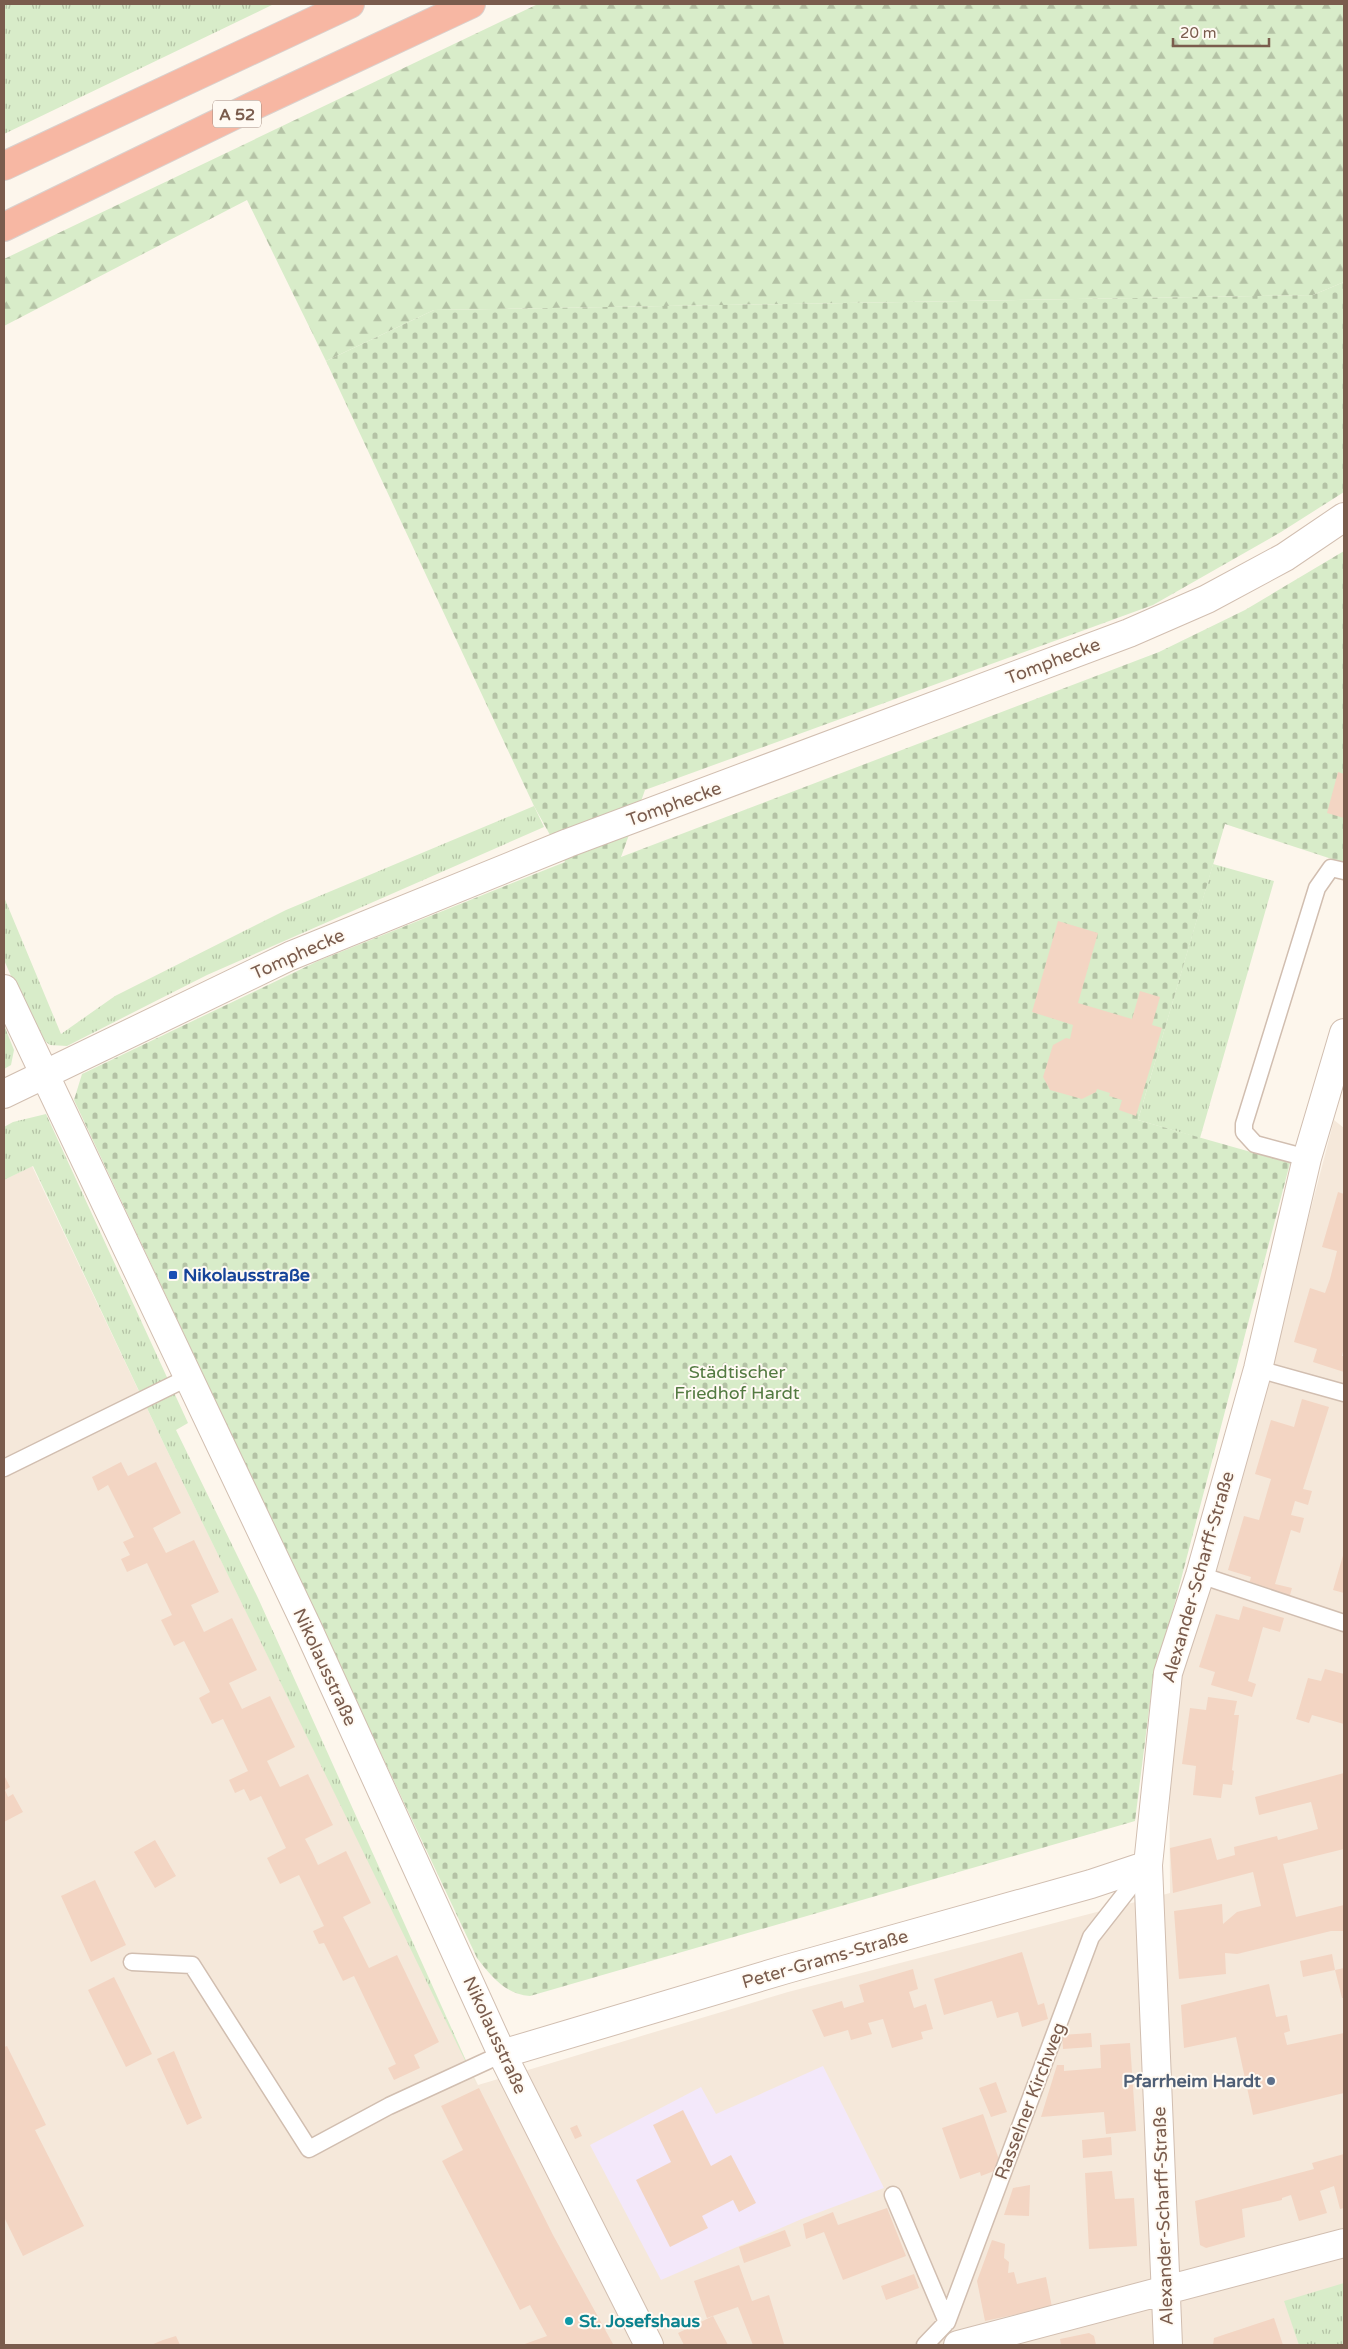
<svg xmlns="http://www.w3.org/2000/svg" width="1348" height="2349" viewBox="0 0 1348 2349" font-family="'Varela Round',sans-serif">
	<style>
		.residential { fill: #f5e8da }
		.education { fill: #f3e8fa }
		.grass { fill: url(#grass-tufts) }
		.forest { fill: url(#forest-firs) }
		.cemetery { fill: url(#cemetery-stones) }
		.building { fill: #f3d5c3 }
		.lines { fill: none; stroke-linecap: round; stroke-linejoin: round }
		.service-casing { stroke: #d1beb0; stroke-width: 19 }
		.minor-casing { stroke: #d1beb0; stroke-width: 30 }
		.motorway-casing { stroke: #dad1cd; stroke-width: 30 }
		.service { stroke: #fff; stroke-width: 16 }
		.minor { stroke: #fff; stroke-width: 28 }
		.motorway { stroke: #f7b7a3; stroke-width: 28 }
		.transit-dot { fill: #1a4fb4; stroke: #fffaf3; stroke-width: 2 }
		.service-dot { fill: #5c6f8a; stroke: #fffaf3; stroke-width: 2 }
		.culture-dot { fill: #0f9aa8; stroke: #fffaf3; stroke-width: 2 }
		.labels { text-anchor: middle; stroke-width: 4; stroke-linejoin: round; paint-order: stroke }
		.shield { fill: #fffaf3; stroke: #a28b7f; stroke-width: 1 }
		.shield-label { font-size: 16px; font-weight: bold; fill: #7a5c4d }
		.street-label { font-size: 18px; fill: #7a5c4d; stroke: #fffaf3 }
		.transit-label { font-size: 18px; font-weight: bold; fill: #164399; stroke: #fffaf3; text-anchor: start }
		.park-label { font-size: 18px; fill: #537a41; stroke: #fffaf3 }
		.service-label { font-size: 18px; font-weight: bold; fill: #4e5e75; stroke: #fffaf3; text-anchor: end }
		.culture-label { font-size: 18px; font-weight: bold; fill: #0d838f; stroke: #fffaf3; text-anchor: start }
	</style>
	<defs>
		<pattern id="grass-tufts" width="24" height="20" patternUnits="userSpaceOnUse" patternTransform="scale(1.25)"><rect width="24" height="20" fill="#d8ecc9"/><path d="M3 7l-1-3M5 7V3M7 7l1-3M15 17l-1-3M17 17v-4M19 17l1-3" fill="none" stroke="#b4c2a5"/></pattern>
		<pattern id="forest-firs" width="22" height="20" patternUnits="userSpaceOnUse" patternTransform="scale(1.25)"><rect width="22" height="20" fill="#d8ecc9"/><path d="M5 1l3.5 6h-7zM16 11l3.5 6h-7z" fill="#b4c2a5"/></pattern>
		<pattern id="cemetery-stones" width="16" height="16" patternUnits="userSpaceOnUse" patternTransform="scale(1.25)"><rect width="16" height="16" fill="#d8ecc9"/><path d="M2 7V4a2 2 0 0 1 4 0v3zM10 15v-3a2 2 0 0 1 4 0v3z" fill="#b4c2a5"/></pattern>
	</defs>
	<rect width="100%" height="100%" fill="#fdf6ec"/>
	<path class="residential" d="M 1334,1120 L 1344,1128 L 1344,2345 L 4,2345 L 4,1180 L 32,1166 L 163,1442 L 478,2085 L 788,1992 L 1170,1893 L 1169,1746 L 1200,1575 L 1262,1397 Z"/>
	<path class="education" d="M 823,2066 L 884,2188 L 804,2218 L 661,2280 L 590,2145 L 701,2087 L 716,2114 Z"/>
	<path class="grass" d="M 4,4 L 274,4 L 4,134 Z
		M 534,806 L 544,827 L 207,975 L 67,1046 L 50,1045 L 37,1035 L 4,960 L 4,897 L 61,1034 L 115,996 L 286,910 Z
		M 1213,864 L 1274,881 L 1200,1138 L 1138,1120 Z
		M 4,1025 L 14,1050 L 11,1065 L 4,1069 Z
		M 46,1114 L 188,1423 L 176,1430 L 258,1598 L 477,2085 L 163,1442 L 33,1166 L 4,1180 L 4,1127 L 13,1122 Z
		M 1344,2283 L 1344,2345 L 1299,2345 L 1284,2301 Z"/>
	<path class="forest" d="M 538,4 L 1344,4 L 1344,282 L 1313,295 L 434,310 L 326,361 L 247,200 L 4,326 L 4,259 Z"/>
	<path class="cemetery" d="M 1344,282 L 1344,492 L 1281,532 L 1153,605 L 645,790 L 621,857 L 1159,652 L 1245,610 L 1344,551 L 1344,863 L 1225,824 L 1138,1120 L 1290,1163 L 1151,1694 L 1135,1821 L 530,1996 C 505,1994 492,1977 477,1958 L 74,1100 L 82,1074 L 318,961 L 565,862 L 534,806 L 326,361 L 434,310 L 1313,295 Z"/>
	<path class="building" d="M 1338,772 L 1344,774 L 1344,818 L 1327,813 Z
		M 1058,921 L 1098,933 L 1078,1003 L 1132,1019 L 1140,991 L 1160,997 L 1152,1025 L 1162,1028 L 1136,1116 L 1119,1110 L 1122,1100 L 1109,1096 L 1110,1093 L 1097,1089 L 1096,1092 L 1082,1099 L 1050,1090 L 1043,1077 L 1053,1045 L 1066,1038 L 1070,1039 L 1073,1025 L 1032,1012 Z
		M 1338,1192 L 1344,1194 L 1344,1347 L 1342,1356 L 1344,1356 L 1344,1372 L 1313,1362 L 1317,1349 L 1294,1342 L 1310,1288 L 1325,1293 L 1330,1279 L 1337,1251 L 1322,1247 Z
		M 1302,1399 L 1329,1407 L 1303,1489 L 1312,1491 L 1308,1505 L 1295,1501 L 1291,1515 L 1304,1518 L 1300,1533 L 1291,1530 L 1275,1584 L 1292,1588 L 1288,1602 L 1247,1591 L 1251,1577 L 1228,1570 L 1244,1516 L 1259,1520 L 1271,1479 L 1255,1474 L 1271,1420 L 1294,1427 Z
		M 121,1462 L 128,1476 L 156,1462 L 181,1513 L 153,1528 L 166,1553 L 194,1540 L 219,1592 L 191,1605 L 204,1632 L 232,1618 L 257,1670 L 229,1683 L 242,1709 L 270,1696 L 295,1747 L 267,1761 L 280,1787 L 308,1774 L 333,1825 L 305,1839 L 312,1852 L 318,1865 L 346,1851 L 371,1903 L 343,1917 L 350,1930 L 369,1968 L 397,1955 L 439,2042 L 414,2055 L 420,2068 L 394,2080 L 388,2068 L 396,2064 L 354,1976 L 343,1981 L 324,1943 L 319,1944 L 313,1931 L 324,1926 L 299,1875 L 280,1884 L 267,1858 L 286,1848 L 261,1796 L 250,1801 L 244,1789 L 235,1793 L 229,1780 L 248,1771 L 223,1719 L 212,1724 L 199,1698 L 210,1692 L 184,1641 L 174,1646 L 161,1620 L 172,1615 L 147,1563 L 127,1572 L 121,1559 L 130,1555 L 123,1542 L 134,1537 L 108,1485 L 98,1491 L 92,1477 Z
		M 1344,1552 L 1344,1593 L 1333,1590 Z
		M 1243,1606 L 1284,1618 L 1280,1632 L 1263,1627 L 1248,1681 L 1256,1684 L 1252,1697 L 1211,1685 L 1215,1672 L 1199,1667 L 1216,1614 L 1239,1620 Z
		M 1325,1669 L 1344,1674 L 1344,1724 L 1312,1715 L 1309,1723 L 1296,1719 L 1308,1678 L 1321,1681 Z
		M 1208,1697 L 1237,1701 L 1234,1715 L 1239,1715 L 1232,1770 L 1234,1771 L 1232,1785 L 1223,1784 L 1221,1798 L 1193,1795 L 1196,1766 L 1182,1764 L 1190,1708 L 1206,1710 Z
		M 1344,1773 L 1344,1849 L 1283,1864 L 1296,1917 L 1344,1905 L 1344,1931 L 1331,1931 L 1237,1954 L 1225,1953 L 1226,1974 L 1179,1979 L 1174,1911 L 1222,1904 L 1223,1924 L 1237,1912 L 1261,1906 L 1253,1872 L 1173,1893 L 1170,1848 L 1211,1838 L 1217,1860 L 1235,1855 L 1234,1847 L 1277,1836 L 1278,1840 L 1318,1829 L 1311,1802 L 1259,1815 L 1255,1797 Z
		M 4,1775 L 10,1787 L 5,1790 L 8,1797 L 13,1794 L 23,1812 L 4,1822 Z
		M 155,1840 L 176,1876 L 155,1888 L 134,1852 Z
		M 95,1880 L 126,1945 L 91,1962 L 61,1896 Z
		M 1022,1952 L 1038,2005 L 1044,2003 L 1048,2019 L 1022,2027 L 1018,2012 L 997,2018 L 992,2001 L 944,2015 L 934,1979 Z
		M 1332,1954 L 1335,1970 L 1344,1968 L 1344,1998 L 1342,1998 L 1335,1970 L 1303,1977 L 1300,1961 Z
		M 913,1969 L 918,1989 L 909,1992 L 914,2008 L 926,2004 L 933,2029 L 921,2032 L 923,2039 L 892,2048 L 883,2019 L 868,2023 L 872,2034 L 851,2040 L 848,2030 L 824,2037 L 812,2010 L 842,2001 L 844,2008 L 864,2002 L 859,1985 Z
		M 114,1977 L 152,2054 L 126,2067 L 88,1990 Z
		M 1269,1984 L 1276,2017 L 1287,2015 L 1290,2031 L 1284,2033 L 1287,2045 L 1344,2033 L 1344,2093 L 1253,2115 L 1236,2037 L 1184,2048 L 1181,2005 Z
		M 1091,2033 L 1092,2047 L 1063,2049 L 1062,2035 Z
		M 1130,2043 L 1136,2131 L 1106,2134 L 1104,2112 L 1041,2117 L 1057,2065 L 1064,2065 L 1064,2071 L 1101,2068 L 1100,2045 Z
		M 7,2046 L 46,2125 L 35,2130 L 84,2226 L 23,2256 L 4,2217 L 4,2047 Z
		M 174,2051 L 202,2118 L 187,2125 L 157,2059 Z
		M 996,2082 L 1007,2112 L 991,2117 L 979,2088 Z
		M 479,2088 L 553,2235 L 613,2344 L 522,2345 L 547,2336 L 530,2305 L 520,2310 L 442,2161 L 463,2150 L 441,2106 Z
		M 683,2110 L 711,2166 L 731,2155 L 756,2203 L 739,2212 L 733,2200 L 702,2216 L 708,2228 L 670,2247 L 636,2180 L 671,2162 L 653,2125 Z
		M 983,2114 L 1002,2168 L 981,2176 L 980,2172 L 960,2179 L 942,2128 Z
		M 577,2125 L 582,2136 L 575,2139 L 570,2128 Z
		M 1111,2137 L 1112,2155 L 1083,2158 L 1082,2140 Z
		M 1344,2154 L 1344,2208 L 1340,2209 L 1334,2186 L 1320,2191 L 1327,2213 L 1299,2221 L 1291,2195 L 1282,2198 L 1282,2200 L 1242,2209 L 1245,2237 L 1206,2248 L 1200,2245 L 1195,2201 L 1314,2169 L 1312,2163 Z
		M 1112,2171 L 1115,2199 L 1134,2198 L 1137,2246 L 1089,2249 L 1085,2173 Z
		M 1030,2185 L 1029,2216 L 1004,2215 L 1013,2188 Z
		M 887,2208 L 906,2256 L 843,2280 L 824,2232 L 806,2239 L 803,2224 L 833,2212 L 838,2225 Z
		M 785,2230 L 791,2246 L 744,2263 L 739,2247 Z
		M 992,2240 L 1005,2244 L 1004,2258 L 1009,2262 L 1008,2273 L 1014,2272 L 1017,2284 L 1046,2277 L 1052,2307 L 985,2321 L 977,2281 Z
		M 739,2265 L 752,2301 L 769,2295 L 784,2344 L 753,2345 L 738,2307 L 707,2318 L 694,2281 Z
		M 914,2274 L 919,2288 L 886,2300 L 881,2286 Z
		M 713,2316 L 728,2345 L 684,2345 L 678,2333 Z
		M 1274,2318 L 1283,2345 L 1213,2345 L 1214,2338 Z
		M 1089,2333 L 1094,2336 L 1096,2345 L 1061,2345 L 1060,2339 Z
		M 176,2336 L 180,2345 L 151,2345 L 163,2340 Z"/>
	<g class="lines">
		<g class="service-casing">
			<path id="service" d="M 1307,1158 L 1255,1144 L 1244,1132 L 1244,1124 L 1317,888 L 1331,868 L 1344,871
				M 1258,1369 L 1344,1393
				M 4,1468 L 189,1377
				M 1200,1575 L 1344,1623
				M 132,1962 L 192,1965 L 309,2149 L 389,2106 L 502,2054
				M 893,2195 L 947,2322
				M 925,2345 L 947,2322 L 1091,1937 L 1145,1868"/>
		</g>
		<g class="minor-casing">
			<path id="minor" d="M 4,989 L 308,1629 L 502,2054 L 649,2345
				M 4,1094 L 290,956 L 568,843 L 1129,633 L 1207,599 L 1285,557 L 1344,517
				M 502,2054 L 787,1969 L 1091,1884 L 1148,1865
				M 958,2345 L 1344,2243
				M 1168,2345 L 1148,1865 L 1168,1673 L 1200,1575 L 1258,1369 L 1307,1158 L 1344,1033"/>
		</g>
		<g class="motorway-casing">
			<path id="motorway" d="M 4,166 L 350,4
				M 4,227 L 251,107 L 471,4"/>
		</g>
		<use href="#service" class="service"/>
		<use href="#minor" class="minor"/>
		<use href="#motorway" class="motorway"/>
	</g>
	<rect class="transit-dot" x="168" y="1270" width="10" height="10" rx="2.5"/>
	<circle class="service-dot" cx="1271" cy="2081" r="5"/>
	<circle class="culture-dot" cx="569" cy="2321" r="5"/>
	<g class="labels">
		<rect class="shield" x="213" y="100.5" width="48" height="27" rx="4"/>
		<g class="shield-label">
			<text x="237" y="120">A 52</text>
		</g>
		<g class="street-label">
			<text transform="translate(1053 661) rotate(-21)" y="6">Tomphecke</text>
			<text transform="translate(674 804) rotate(-20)" y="6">Tomphecke</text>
			<text transform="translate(298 954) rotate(-24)" y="6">Tomphecke</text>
			<text transform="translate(1198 1577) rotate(-74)" y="6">Alexander-Scharff-Straße</text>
			<text transform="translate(325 1667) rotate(65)" y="6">Nikolausstraße</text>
			<text transform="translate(825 1959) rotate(-16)" y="6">Peter-Grams-Straße</text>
			<text transform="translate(495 2035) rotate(65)" y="6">Nikolausstraße</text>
			<text transform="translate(1030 2101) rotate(-69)" y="6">Rasselner Kirchweg</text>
			<text transform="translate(1163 2216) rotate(-92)" y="6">Alexander-Scharff-Straße</text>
		</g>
		<g class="transit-label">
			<text x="183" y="1281">Nikolausstraße</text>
		</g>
		<g class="park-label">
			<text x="737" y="1378">Städtischer<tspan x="737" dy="21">Friedhof Hardt</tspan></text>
		</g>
		<g class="service-label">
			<text x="1261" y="2087">Pfarrheim Hardt</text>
		</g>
		<g class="culture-label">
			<text x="579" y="2327">St. Josefshaus</text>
		</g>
	</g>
	<rect width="1348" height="2349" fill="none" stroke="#7a5c4d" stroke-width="10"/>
	<path d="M1173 38v8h96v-8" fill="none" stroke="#7a5c4d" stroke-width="2.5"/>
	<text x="1180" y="38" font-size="15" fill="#7a5c4d" stroke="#fffaf3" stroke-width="4" paint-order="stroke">20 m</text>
</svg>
